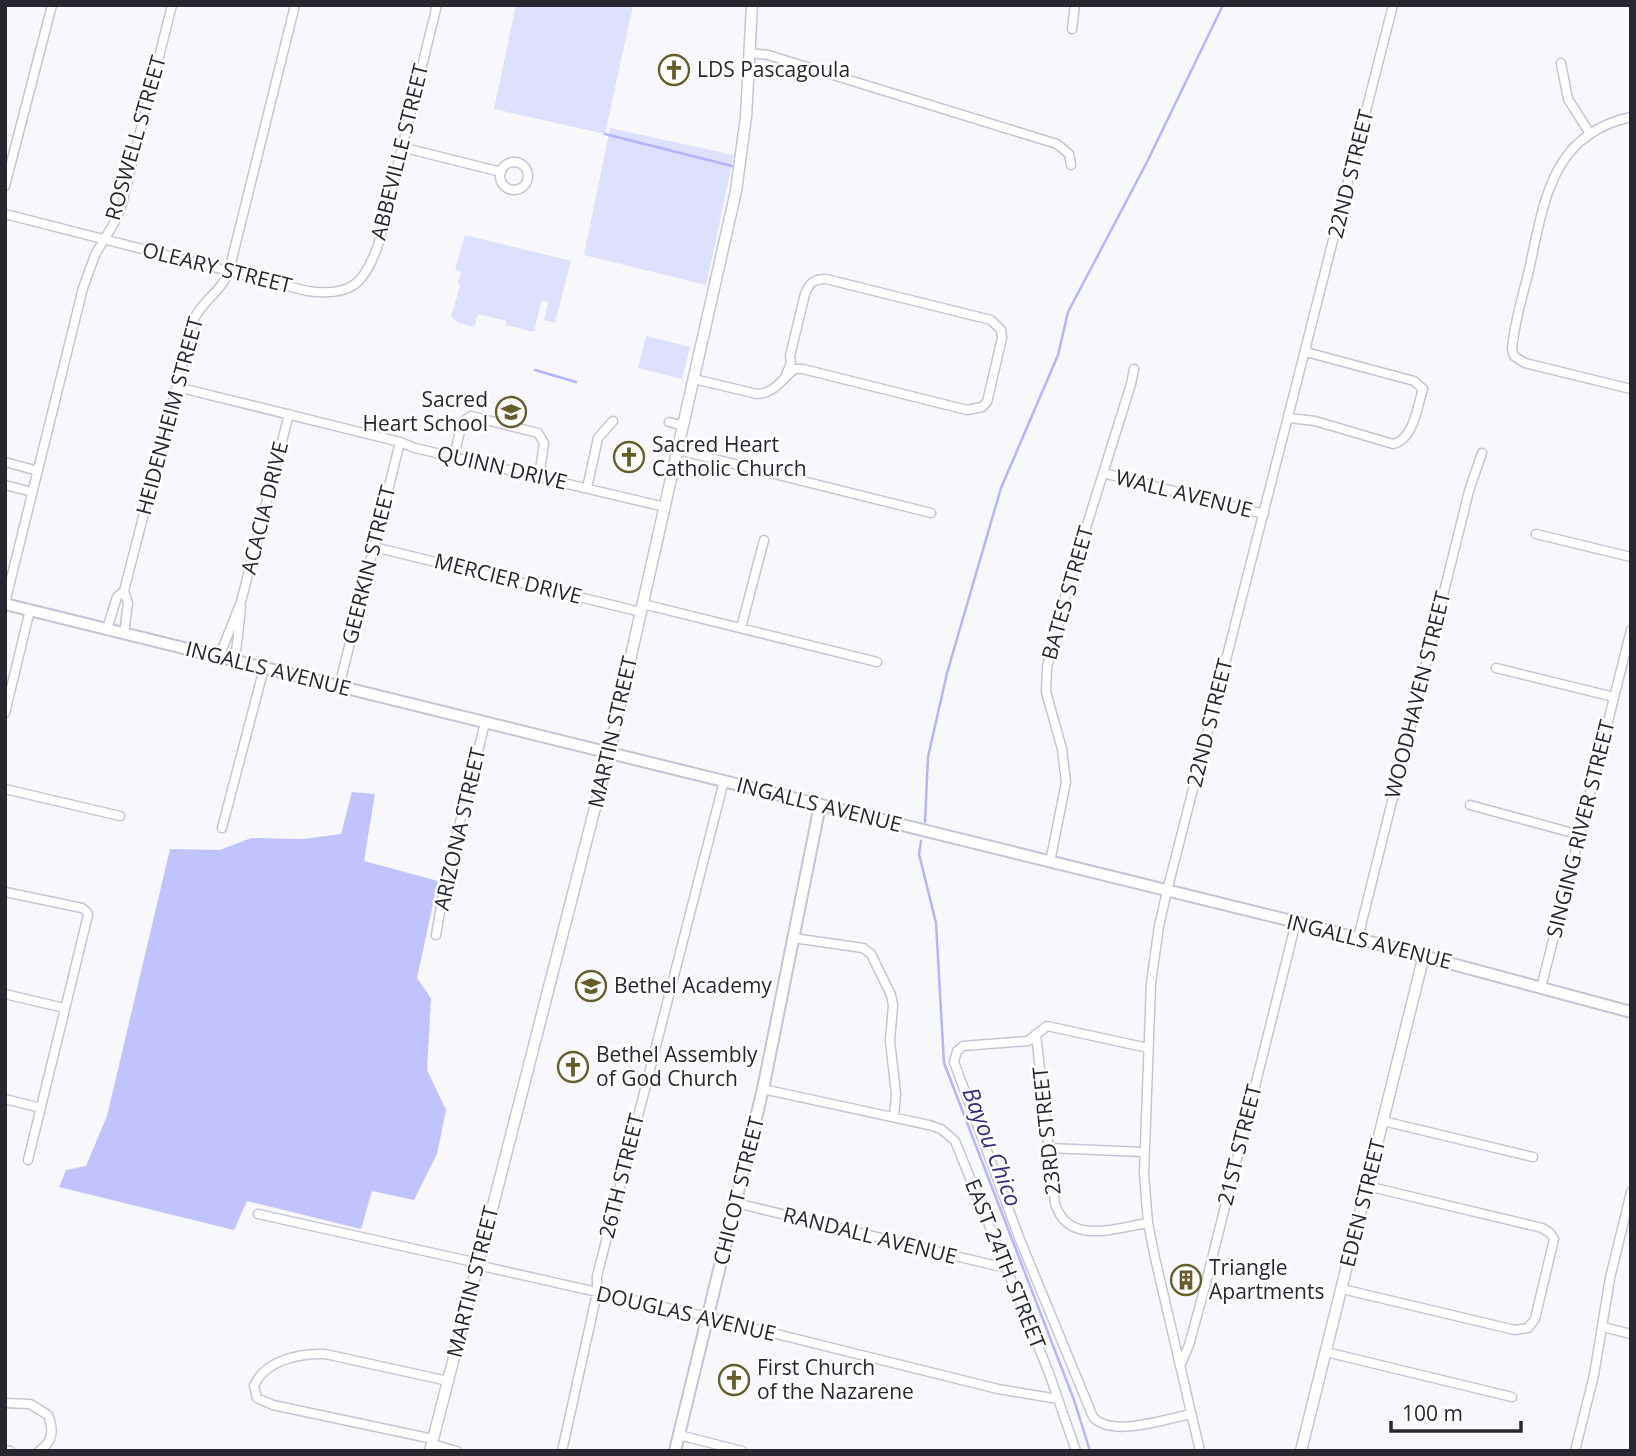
<svg xmlns="http://www.w3.org/2000/svg" width="1636" height="1456" viewBox="0 0 1636 1456" font-family="'Open Sans',sans-serif">
	<style>
		.green { fill: #dee0fe }
		.forest { fill: #c1c3fe }
		.lines { fill: none; stroke-linecap: round; stroke-linejoin: round }
		.stream { stroke: #b3b5fd; stroke-width: 2.5 }
		.minor-casing { stroke: #c3c5d7; stroke-width: 11 }
		.tertiary-casing { stroke: #c3c5d7; stroke-width: 13 }
		.secondary-casing { stroke: #c3c5d7; stroke-width: 14 }
		.minor { stroke: #fff; stroke-width: 8 }
		.tertiary { stroke: #fff; stroke-width: 10 }
		.secondary { stroke: #fff; stroke-width: 10 }
		.labels { text-anchor: middle; stroke-width: 5; stroke-linejoin: round; paint-order: stroke }
		.poi-label { font-size: 21px; fill: #27282f; stroke: #fff; text-anchor: start }
		.street-label { font-size: 21px; fill: #27282f; stroke: #fff }
		.water-label { font-size: 23px; font-style: italic; fill: #362c7e; stroke: #fff }
	</style>
	<rect width="100%" height="100%" fill="#f8f8fc"/>
	<path class="green" d="M 516,5 L 633,5 L 605,134 L 494,109 Z
		M 610,128 L 734,155 L 706,285 L 584,255 Z
		M 465,235 L 571,261 L 555,323 L 544,320 L 548,302 L 543,301 L 541,302 L 534,332 L 506,325 L 506,321 L 478,314 L 474,327 L 459,323 L 451,317 L 460,286 L 458,282 L 461,272 L 455,270 Z
		M 646,336 L 690,347 L 682,379 L 638,368 Z"/>
	<path class="forest" d="M 352,792 L 375,794 L 364,861 L 438,881 L 417,978 L 431,998 L 427,1070 L 446,1110 L 437,1154 L 414,1200 L 372,1191 L 361,1229 L 247,1201 L 234,1230 L 59,1187 L 66,1170 L 86,1166 L 107,1116 L 170,849 L 220,850 L 251,838 L 303,839 L 341,834 Z"/>
	<g class="lines">
		<path class="stream" d="M 605,134 L 732,166
			M 535,370 L 576,382
			M 925,822 L 928,757 L 947,673 L 1001,488 L 1058,355 L 1068,312 L 1147,162 L 1223,5
			M 921,841 L 919,854 L 936,923 L 944,1063 L 1074,1400 L 1090,1451"/>
		<g class="minor-casing">
			<path id="minor" d="M 1072,29 L 1075,5
				M 750,53 L 768,55 L 1057,144 L 1069,154 L 1071,165
				M 1561,63 L 1568,99 L 1589,132
				M 1631,117 C 1551,134 1544,202 1529,270 C 1523,295 1514,323 1512,349 L 1514,356 L 1525,363 L 1631,389
				M 401,147 L 501,172
				M500 176a14 14 0 1 1 28 0a14 14 0 1 1-28 0Z
				M 5,186 L 52,5
				M 5,214 L 307,291 C 350,297 364,285 378,245 L 437,5
				M 694,379 L 757,394 C 776,393 781,379 795,369 L 803,369 L 967,410 L 982,407 L 987,402 L 1002,338 L 1001,330 L 991,320 L 826,279 C 814,279 809,283 805,294 L 790,356 L 791,363 L 786,375
				M 177,387 L 400,442 L 415,448 L 665,507
				M 1289,418 L 1315,421 L 1393,444 C 1414,439 1417,407 1423,389 L 1414,381 L 1306,352
				M 669,422 L 683,426
				M 678,450 L 931,513
				M 454,457 L 462,422 L 471,416 L 538,433 L 544,443 L 539,477
				M 5,462 L 38,471
				M 1103,473 L 1264,514
				M 5,485 L 32,492
				M 587,488 L 598,438 L 613,421
				M 1536,534 L 1631,557
				M 374,547 L 641,612
				M 124,591 L 128,603 L 124,634
				M 5,603 L 83,288 L 95,255 L 117,218 L 122,204 L 172,5
				M 643,604 L 877,662
				M 741,628 L 764,540
				M 107,629 L 117,597 L 124,591 L 194,319 C 203,300 222,291 229,271 L 295,5
				M 219,657 L 241,602 L 289,414
				M 235,661 L 241,608
				M 1496,668 L 1614,697
				M 339,687 L 400,442
				M 5,713 L 30,610
				M 5,789 L 120,816
				M 1470,805 L 1580,835
				M 222,828 L 264,668
				M 1050,862 L 1066,782 L 1062,749 L 1046,692 L 1047,667 L 1069,582 L 1131,384 L 1134,369
				M 5,892 L 82,908 L 87,912 L 88,915 L 28,1160
				M 436,935 L 446,878 L 485,723
				M 793,938 L 863,948 L 871,954 L 891,995 L 893,1005 L 890,1041 L 896,1094 L 894,1117
				M 1358,938 L 1469,491 L 1482,453
				M 1541,988 L 1631,630
				M 5,994 L 64,1008
				M 1036,1034 L 1055,1204 C 1069,1246 1115,1228 1148,1223
				M 1148,1048 L 1047,1026 L 1028,1041 L 963,1046 L 957,1051 L 954,1062 L 1020,1240 L 1093,1417 C 1111,1438 1166,1419 1191,1414
				M 763,1089 L 929,1125 L 941,1129 L 955,1141 L 1049,1373 L 1076,1451
				M 5,1099 L 41,1108
				M 1383,1121 L 1533,1157
				M 1049,1148 L 1143,1152
				M 736,1203 L 997,1266 L 1004,1266
				M 258,1214 L 478,1263
				M 477,1265 L 708,1317 L 998,1389 L 1058,1399
				M 1342,1289 L 1515,1330 L 1528,1328 L 1535,1319 L 1554,1239 L 1550,1233 L 1542,1228 L 1367,1186
				M 1603,1327 L 1631,1334
				M 1326,1352 L 1512,1397
				M 1180,1366 L 1189,1345 L 1206,1283 L 1296,922
				M 5,1403 L 30,1404 L 48,1415 C 54,1429 53,1442 39,1451
				M 679,1435 L 742,1451
				M 433,1439 L 273,1405 L 257,1398 L 254,1386 C 265,1360 300,1353 325,1354 L 448,1381
				M 432,1444 L 457,1451
				M 5,1450 L 10,1451
				M 562,1451 L 597,1293 L 597,1276 L 724,781
				M 1200,1451 L 1155,1258 L 1148,1223 L 1144,1174 L 1151,983 L 1159,926 L 1167,891 L 1393,5
				M 1575,1451 L 1594,1375 L 1610,1278 L 1631,1192"/>
		</g>
		<g class="tertiary-casing">
			<path id="tertiary" d="M 430,1451 L 609,753 L 736,191 L 746,117 L 752,5
				M 1301,1451 L 1424,955"/>
		</g>
		<g class="secondary-casing">
			<path id="secondary" d="M 5,604 L 1296,922 L 1631,1012
				M 675,1451 L 763,1089 L 820,805"/>
		</g>
		<use href="#minor" class="minor"/>
		<use href="#tertiary" class="tertiary"/>
		<use href="#secondary" class="secondary"/>
	</g>
	<defs>
		<g id="church-ring" transform="scale(1.575)"><circle r="9.5" fill="#fff" stroke="#665d2a" stroke-width="1.5"/><path d="M-1.2-6h2.4v3.5h3.3v2.4h-3.3V6h-2.4V-.1h-3.3v-2.4h3.3Z" fill="#665d2a"/></g>
		<g id="school-ring" transform="scale(1.575)"><circle r="9.5" fill="#fff" stroke="#665d2a" stroke-width="1.5"/><path d="M0-5L7-2L0 1L-7-2ZM-4 1L0 2.5L4 1V4Q0 6-4 4Z" fill="#665d2a"/></g>
		<g id="building-ring" transform="scale(1.575)"><circle r="9.5" fill="#fff" stroke="#665d2a" stroke-width="1.5"/><path d="M-4-6H4V6H1V3H-1V6H-4ZM-2.5-4.3h1.7v1.8h-1.7ZM.8-4.3h1.7v1.8H.8ZM-2.5-1h1.7V.8h-1.7ZM.8-1h1.7V.8H.8Z" fill="#665d2a"/></g>
	</defs>
	<g fill-rule="evenodd">
		<use href="#church-ring" x="674" y="70"/>
		<use href="#school-ring" x="511" y="412"/>
		<use href="#church-ring" x="629" y="457"/>
		<use href="#school-ring" x="591" y="986"/>
		<use href="#church-ring" x="573" y="1067"/>
		<use href="#building-ring" x="1186" y="1280"/>
		<use href="#church-ring" x="734" y="1380"/>
	</g>
	<g class="labels">
		<g class="poi-label">
			<text x="697" y="77">LDS Pascagoula</text>
			<text x="488" y="407" text-anchor="end">Sacred<tspan x="488" dy="24">Heart School</tspan></text>
			<text x="652" y="452">Sacred Heart<tspan x="652" dy="24">Catholic Church</tspan></text>
			<text x="614" y="993">Bethel Academy</text>
			<text x="596" y="1062">Bethel Assembly<tspan x="596" dy="24">of God Church</tspan></text>
			<text x="1209" y="1275">Triangle<tspan x="1209" dy="24">Apartments</tspan></text>
			<text x="757" y="1375">First Church<tspan x="757" dy="24">of the Nazarene</tspan></text>
		</g>
		<g class="street-label">
			<text transform="translate(136 138) rotate(-74)" y="7">ROSWELL STREET</text>
			<text transform="translate(400 152) rotate(-76)" y="7">ABBEVILLE STREET</text>
			<text transform="translate(1351 174) rotate(-76)" y="7">22ND STREET</text>
			<text transform="translate(217 268) rotate(14)" y="7">OLEARY STREET</text>
			<text transform="translate(170 416) rotate(-75)" y="7">HEIDENHEIM STREET</text>
			<text transform="translate(502 468) rotate(13)" y="7">QUINN DRIVE</text>
			<text transform="translate(1184 494) rotate(14)" y="7">WALL AVENUE</text>
			<text transform="translate(265 508) rotate(-76)" y="7">ACACIA DRIVE</text>
			<text transform="translate(369 565) rotate(-76)" y="7">GEERKIN STREET</text>
			<text transform="translate(508 579) rotate(14)" y="7">MERCIER DRIVE</text>
			<text transform="translate(1068 593) rotate(-74)" y="7">BATES STREET</text>
			<text transform="translate(268 669) rotate(14)" y="7">INGALLS AVENUE</text>
			<text transform="translate(1418 695) rotate(-76)" y="7">WOODHAVEN STREET</text>
			<text transform="translate(1210 723) rotate(-76)" y="7">22ND STREET</text>
			<text transform="translate(613 732) rotate(-77)" y="7">MARTIN STREET</text>
			<text transform="translate(819 805) rotate(14)" y="7">INGALLS AVENUE</text>
			<text transform="translate(460 829) rotate(-77)" y="7">ARIZONA STREET</text>
			<text transform="translate(1581 829) rotate(-76)" y="7">SINGING RIVER STREET</text>
			<text transform="translate(1369 942) rotate(14)" y="7">INGALLS AVENUE</text>
			<text transform="translate(1047 1131) rotate(-96)" y="7">23RD STREET</text>
			<text transform="translate(1240 1145) rotate(-76)" y="7">21ST STREET</text>
			<text transform="translate(622 1176) rotate(-76)" y="7">26TH STREET</text>
			<text transform="translate(739 1191) rotate(-76)" y="7">CHICOT STREET</text>
			<text transform="translate(1363 1203) rotate(-76)" y="7">EDEN STREET</text>
			<text transform="translate(870 1236) rotate(14)" y="7">RANDALL AVENUE</text>
			<text transform="translate(1005 1264) rotate(68)" y="7">EAST 24TH STREET</text>
			<text transform="translate(473 1282) rotate(-76)" y="7">MARTIN STREET</text>
			<text transform="translate(686 1314) rotate(13)" y="7">DOUGLAS AVENUE</text>
		</g>
		<g class="water-label">
			<text transform="translate(992 1147) rotate(69)" y="8">Bayou Chico</text>
		</g>
	</g>
	<rect width="1636" height="1456" fill="none" stroke="#27282f" stroke-width="14"/>
	<path d="M1391 1421v10h130v-10" fill="none" stroke="#27282f" stroke-width="3.5"/>
	<text x="1402" y="1421" font-size="21" fill="#27282f" stroke="#ffffff" stroke-width="5" paint-order="stroke">100 m</text>
</svg>
